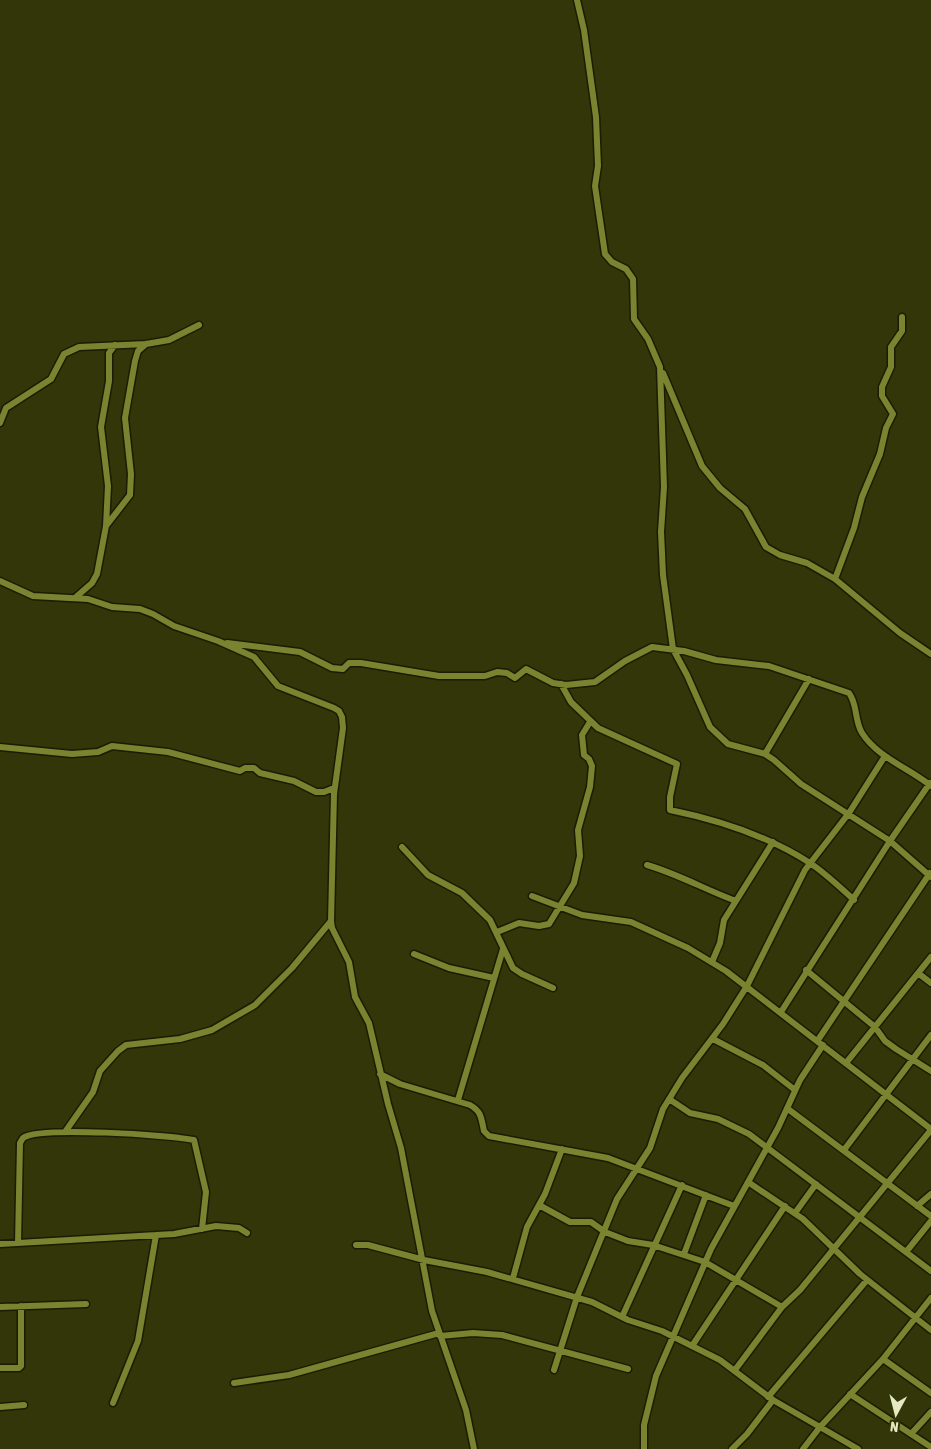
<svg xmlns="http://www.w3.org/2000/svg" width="931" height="1449" viewBox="0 0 931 1449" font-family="'Asap Condensed',sans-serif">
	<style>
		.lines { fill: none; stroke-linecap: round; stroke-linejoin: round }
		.minor-casing { stroke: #1a1d03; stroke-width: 9 }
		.minor { stroke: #7a832f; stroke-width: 6 }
	</style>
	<rect width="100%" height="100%" fill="#323608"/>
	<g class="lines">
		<g class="minor-casing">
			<path id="minor" d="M 577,0 L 584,30 L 596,117 L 598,166 L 595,186 L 605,254 L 612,262 L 626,269 L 633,279 L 634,319 L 648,339 L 660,367 L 664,487 L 661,532 L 663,575 L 673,649 L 687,675 L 710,727 L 728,744 L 765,754 L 774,760 L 801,784 L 890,841 L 931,877
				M 663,373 L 702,466 L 720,488 L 745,509 L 766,547 L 780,555 L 807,563 L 835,579 L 900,633 L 931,654
				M 0,423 L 6,408 L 51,379 L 64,354 L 79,347 L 146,344 L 169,340 L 199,325
				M 106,526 L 130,495 L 131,474 L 125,418 L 135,361 L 138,351 L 146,344
				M 835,579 L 854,528 L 862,497 L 880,454 L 886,428 L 893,414 L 882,396 L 882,387 L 891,367 L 891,347 L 902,331 L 902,317
				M 0,581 L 33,596 L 88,599 L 112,607 L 140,609 L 153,614 L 174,626 L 218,641 L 254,657 L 278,686 L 334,708 L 339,711 L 342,717 L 343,728 L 334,794 L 331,921 L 292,968 L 255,1005 L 212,1030 L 180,1039 L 126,1045 L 118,1051 L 100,1071 L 93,1092 L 65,1132
				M 76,597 L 92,583 L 97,574 L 106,526 L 108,486 L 101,427 L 109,381 L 109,353 L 115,345
				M 227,643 L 300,652 L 332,668 L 343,669 L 349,663 L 361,663 L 439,676 L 485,676 L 497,672 L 507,673 L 515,678 L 526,669 L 553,683 L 566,685 L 595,682 L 625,661 L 652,647 L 684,651 L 716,660 L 769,666 L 849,693 C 858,705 854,720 862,733 C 878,758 909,768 931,786
				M 561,684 L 571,702 L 598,728 L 677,764 L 670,797 L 670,810 C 719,820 768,836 810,863 C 825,873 840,887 854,900
				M 0,747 L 72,754 L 98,752 L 112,746 L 168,752 L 240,771 L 245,768 L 254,768 L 260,773 L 294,781 L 316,792 L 324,792 L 334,788
				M 765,754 L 809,679
				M 402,847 L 428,875 L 462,893 L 490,920 L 513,968 L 522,974 L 553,988
				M 647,865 C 678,874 706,890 736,901
				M 532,896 L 582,915 L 631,922 L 688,948 L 726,971 L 931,1129
				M 331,921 L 332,928 L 349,962 L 355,997 L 369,1023 L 388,1104 L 401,1148 L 432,1311 L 466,1410 L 474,1449
				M 497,932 L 519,923 L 539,926 L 549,924 L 574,883 L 580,856 L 578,830 L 590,787 L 592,766 L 589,759 L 584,755 L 582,735 L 590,722
				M 414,954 L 449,968 L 494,978
				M 712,962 L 720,943 L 724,920 L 773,842
				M 806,970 L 875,1027 L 885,1041 L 896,1049 L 931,1071
				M 918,973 L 931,983
				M 781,1012 L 890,841 L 930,783
				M 713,1039 L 763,1065 L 795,1090
				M 818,1040 L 930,873
				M 846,1063 L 931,957
				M 380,1074 L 400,1084 L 470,1105 C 482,1112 481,1118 484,1131 L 489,1136 L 608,1158 L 734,1206
				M 669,1099 L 690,1113 L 718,1119 L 749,1134 L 931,1271
				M 458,1100 L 503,949
				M 788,1109 L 931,1216
				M 844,1150 L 931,1035
				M 748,1182 L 803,1219 L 860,1274 L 931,1330
				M 539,1205 L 570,1222 L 591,1222 L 605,1232 L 628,1241 L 653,1245 L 705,1262 L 782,1307
				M 917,1206 L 931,1194
				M 795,1213 L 816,1184
				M 18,1243 L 20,1143 L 23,1138 C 38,1126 171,1135 194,1140 L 206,1192 L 202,1229
				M 0,1244 L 174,1234 L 216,1226 L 239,1228 L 247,1233
				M 356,1245 L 368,1245 L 424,1260 L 487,1272 L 592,1302 L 628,1320 L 662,1331 L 720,1360 L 773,1400
				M 906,1252 L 931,1221
				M 684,1254 L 706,1195
				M 513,1278 L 527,1227 L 545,1194 L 562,1149
				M 0,1307 L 86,1304
				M 622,1317 L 682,1185
				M 440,1336 L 473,1333 L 502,1335 L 628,1369
				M 692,1346 L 785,1206
				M 883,1359 L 931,1393
				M 0,1368 L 19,1368 L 21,1366 L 21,1306
				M 554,1370 L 577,1297 L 617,1199 L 650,1148 L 663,1109 L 682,1078 L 723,1024 L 747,986 L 805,870 L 849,813 L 885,756
				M 735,1370 L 782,1307 L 800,1290 L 931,1130
				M 234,1383 L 289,1375 L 439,1333
				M 850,1394 L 931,1447
				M 768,1397 L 867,1280
				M 113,1403 L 138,1341 L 156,1235
				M 0,1407 L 24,1405
				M 911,1434 L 931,1412
				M 644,1449 L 644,1425 L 656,1376 L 711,1249 L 778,1128 L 800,1080 L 823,1045
				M 732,1449 L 747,1434 L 773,1400 L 820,1427 L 883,1359 L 931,1298
				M 803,1449 L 820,1427 L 858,1449"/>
		</g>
		<use href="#minor" class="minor"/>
	</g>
	<g transform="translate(896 1414) rotate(187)" stroke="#323608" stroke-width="4" paint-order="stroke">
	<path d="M0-4L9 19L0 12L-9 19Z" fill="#e4ebc2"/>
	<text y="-8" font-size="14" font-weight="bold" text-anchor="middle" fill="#e4ebc2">N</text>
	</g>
</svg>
